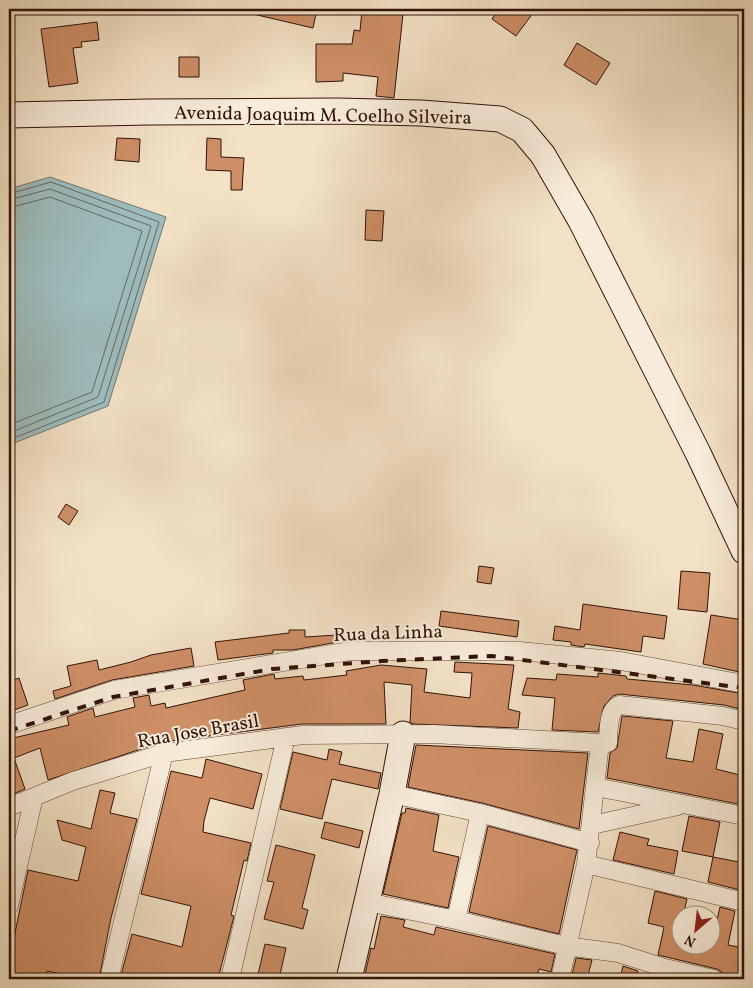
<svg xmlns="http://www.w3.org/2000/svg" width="753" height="988" viewBox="0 0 753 988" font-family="Vollkorn,serif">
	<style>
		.water { fill: #9dbcbd; stroke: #727874 }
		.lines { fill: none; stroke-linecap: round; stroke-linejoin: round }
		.shore { stroke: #676762; stroke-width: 1 }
		.building { fill: #ce8f67; stroke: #311207 }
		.street-casing { stroke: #614636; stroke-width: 19 }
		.secondary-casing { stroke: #311207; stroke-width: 27 }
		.street { stroke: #f7ecd9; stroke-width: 18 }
		.secondary { stroke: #f7ecd9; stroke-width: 25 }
		.rail { stroke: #311207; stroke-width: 4; stroke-dasharray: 9 9; stroke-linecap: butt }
		.labels { text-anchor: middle; stroke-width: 4; stroke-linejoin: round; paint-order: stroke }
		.street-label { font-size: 19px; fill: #311207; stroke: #f7ecd9 }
	</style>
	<rect width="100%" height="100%" fill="#f2e1c5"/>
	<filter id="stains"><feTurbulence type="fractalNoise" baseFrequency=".004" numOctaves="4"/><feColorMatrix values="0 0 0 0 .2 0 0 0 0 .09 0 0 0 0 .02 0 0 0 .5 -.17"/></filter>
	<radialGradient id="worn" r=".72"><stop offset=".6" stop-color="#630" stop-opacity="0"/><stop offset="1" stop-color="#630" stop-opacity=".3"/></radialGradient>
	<path class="water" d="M 50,177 L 166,217 L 108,406 L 9,445 L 9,189 Z"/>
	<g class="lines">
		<path class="shore" d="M 9,194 L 51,182 L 159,222 L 104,402 L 9,440
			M 9,200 L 50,189 L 151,226 L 98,397 L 9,433
			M 9,208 L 50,197 L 142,231 L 92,392 L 9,425"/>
	</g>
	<path class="building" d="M 253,9 L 317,9 L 313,28 L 253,14 Z
		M 499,9 L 536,9 L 516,36 L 492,19 Z
		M 362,10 L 403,14 L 394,98 L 376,96 L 378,77 L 343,73 L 343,81 L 316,82 L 316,44 L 352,44 L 354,30 L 360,31 Z
		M 97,22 L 99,40 L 81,42 L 82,47 L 73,48 L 78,83 L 49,87 L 41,29 Z
		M 577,43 L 610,63 L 596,85 L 564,65 Z
		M 179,57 L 199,57 L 199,77 L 179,77 Z
		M 117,138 L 140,139 L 139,162 L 115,160 Z
		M 207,138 L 221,139 L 221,157 L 244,158 L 242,190 L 231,190 L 231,171 L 206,170 Z
		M 366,210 L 384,211 L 382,241 L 365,240 Z
		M 66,504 L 78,511 L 69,525 L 58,517 Z
		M 479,566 L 494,568 L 491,584 L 477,582 Z
		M 681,571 L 710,573 L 707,612 L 678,609 Z
		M 583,604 L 667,616 L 664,639 L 643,636 L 641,652 L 585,644 L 584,647 L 571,645 L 571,642 L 553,640 L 555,626 L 580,630 Z
		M 441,611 L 519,621 L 517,637 L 439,626 Z
		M 711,615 L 743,620 L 740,634 L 744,635 L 744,673 L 703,664 Z
		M 289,630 L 305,630 L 305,637 L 337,635 L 338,642 L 293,650 L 273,650 L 273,653 L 218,660 L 215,642 L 289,633 Z
		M 191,648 L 194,666 L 112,680 L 55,699 L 53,691 L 71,686 L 67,666 L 97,660 L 99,670 L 131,662 L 151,655 Z
		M 455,662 L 514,665 L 508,709 L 520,712 L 518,728 L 413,724 L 410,722 L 412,685 L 384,682 L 386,724 L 302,724 L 162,742 L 48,780 L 40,748 L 14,758 L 25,789 L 9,796 L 9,739 L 69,725 L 67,717 L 93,708 L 95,717 L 135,707 L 133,698 L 149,695 L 151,706 L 165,703 L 166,708 L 245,690 L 243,680 L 274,674 L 275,679 L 303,676 L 304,680 L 347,675 L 346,671 L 381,665 L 427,669 L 424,692 L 470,698 L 472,673 L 454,672 Z
		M 598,673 L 626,676 L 627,679 L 693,685 L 744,694 L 744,710 L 724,705 L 619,694 L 613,696 L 604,706 L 598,732 L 552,730 L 555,698 L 522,695 L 527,678 L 556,680 L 557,674 L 598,677 Z
		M 19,678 L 28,705 L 9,712 L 9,682 Z
		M 622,716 L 673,721 L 666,758 L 693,762 L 699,729 L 723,734 L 716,769 L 744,776 L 738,804 L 607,778 L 610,753 L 617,748 Z
		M 416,745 L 588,753 L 579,829 L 482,803 L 408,787 Z
		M 329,749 L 342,752 L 339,764 L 381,773 L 378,789 L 332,779 L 322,819 L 280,809 L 293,752 L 327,760 Z
		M 206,759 L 262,774 L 253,809 L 210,798 L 204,821 L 203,832 L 251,843 L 247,861 L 244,860 L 231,915 L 234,916 L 218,979 L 120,979 L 132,934 L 182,947 L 191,906 L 141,894 L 171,771 L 202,778 Z
		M 100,790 L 115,793 L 110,813 L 137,819 L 111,918 L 99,979 L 82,979 L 47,971 L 45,979 L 9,979 L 9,962 L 28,870 L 78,881 L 86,847 L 62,840 L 57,820 L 91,829 Z
		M 406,808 L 439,815 L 433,851 L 459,857 L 448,908 L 383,894 L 402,813 L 405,813 Z
		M 689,816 L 720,822 L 713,857 L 744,863 L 744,891 L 708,882 L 713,857 L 682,851 Z
		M 325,822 L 363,831 L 359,848 L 321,838 Z
		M 488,826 L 577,850 L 559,934 L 469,912 Z
		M 620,832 L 649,839 L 647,845 L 678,851 L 674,874 L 613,860 Z
		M 276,845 L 315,855 L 302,908 L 308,910 L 303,929 L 264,919 L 274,882 L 267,881 Z
		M 655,891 L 687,899 L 683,916 L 680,916 L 680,946 L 711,946 L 720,907 L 735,911 L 728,945 L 744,948 L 744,979 L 724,979 L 722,972 L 717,969 L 658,955 L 664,927 L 648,923 Z
		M 381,916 L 405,920 L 403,927 L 434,935 L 436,927 L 555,954 L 551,972 L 539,969 L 536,979 L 364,979 L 371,948 L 374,949 Z
		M 265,944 L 286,948 L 279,979 L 257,979 Z
		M 576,958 L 592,960 L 587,979 L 571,979 Z
		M 623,966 L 638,971 L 636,979 L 620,979 Z"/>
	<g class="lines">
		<g class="street-casing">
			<path id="street" d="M 9,725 L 114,690 L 350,651 L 520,651 L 621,661 L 744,684
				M 600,743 L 608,743 C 609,731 607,711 619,705 L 723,716 L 744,721
				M 596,787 L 744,816
				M 392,794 L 480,813 L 590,843
				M 9,807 L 73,781 L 164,753 L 303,735 L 433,734 L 600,743 L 586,864 L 560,979
				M 592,825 L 678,806
				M 586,864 L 744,902
				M 367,902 L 456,920 L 566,946 L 618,953 L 665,968 L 714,979
				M 9,906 L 34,797
				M 456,920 L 480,813
				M 109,979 L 164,753
				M 230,979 L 286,737"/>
		</g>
		<g class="secondary-casing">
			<path id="secondary" d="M 9,115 L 148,112 L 337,111 L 421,113 L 500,119 L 522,130 L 543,155 L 581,221 L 698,453 L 744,551
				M 349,979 L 392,794 L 403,734"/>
		</g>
		<use href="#street" class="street"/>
		<use href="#secondary" class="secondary"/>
		<path class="rail" d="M 9,731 L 113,697 L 272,669 L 382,661 L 491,656 L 744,688"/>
	</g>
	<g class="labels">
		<g class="street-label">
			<text transform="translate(323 114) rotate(1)" y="7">Avenida Joaquim M. Coelho Silveira</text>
			<text transform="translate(388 632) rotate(-2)" y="7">Rua da Linha</text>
			<text transform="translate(198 730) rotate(-10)" y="7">Rua Jose Brasil</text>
		</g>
	</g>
	<rect width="753" height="988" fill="none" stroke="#f2e1c5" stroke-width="30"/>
	<rect x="10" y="10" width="733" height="968" fill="none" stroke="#311207" stroke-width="2.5"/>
	<rect x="15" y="15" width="723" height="958" fill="none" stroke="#311207"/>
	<g transform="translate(696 930) rotate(208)"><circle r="24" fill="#f7ecd9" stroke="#a89585"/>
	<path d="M0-4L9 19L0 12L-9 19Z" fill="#8f2418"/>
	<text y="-8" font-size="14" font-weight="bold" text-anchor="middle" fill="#311207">N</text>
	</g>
	<rect width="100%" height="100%" filter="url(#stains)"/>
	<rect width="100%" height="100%" fill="url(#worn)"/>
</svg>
